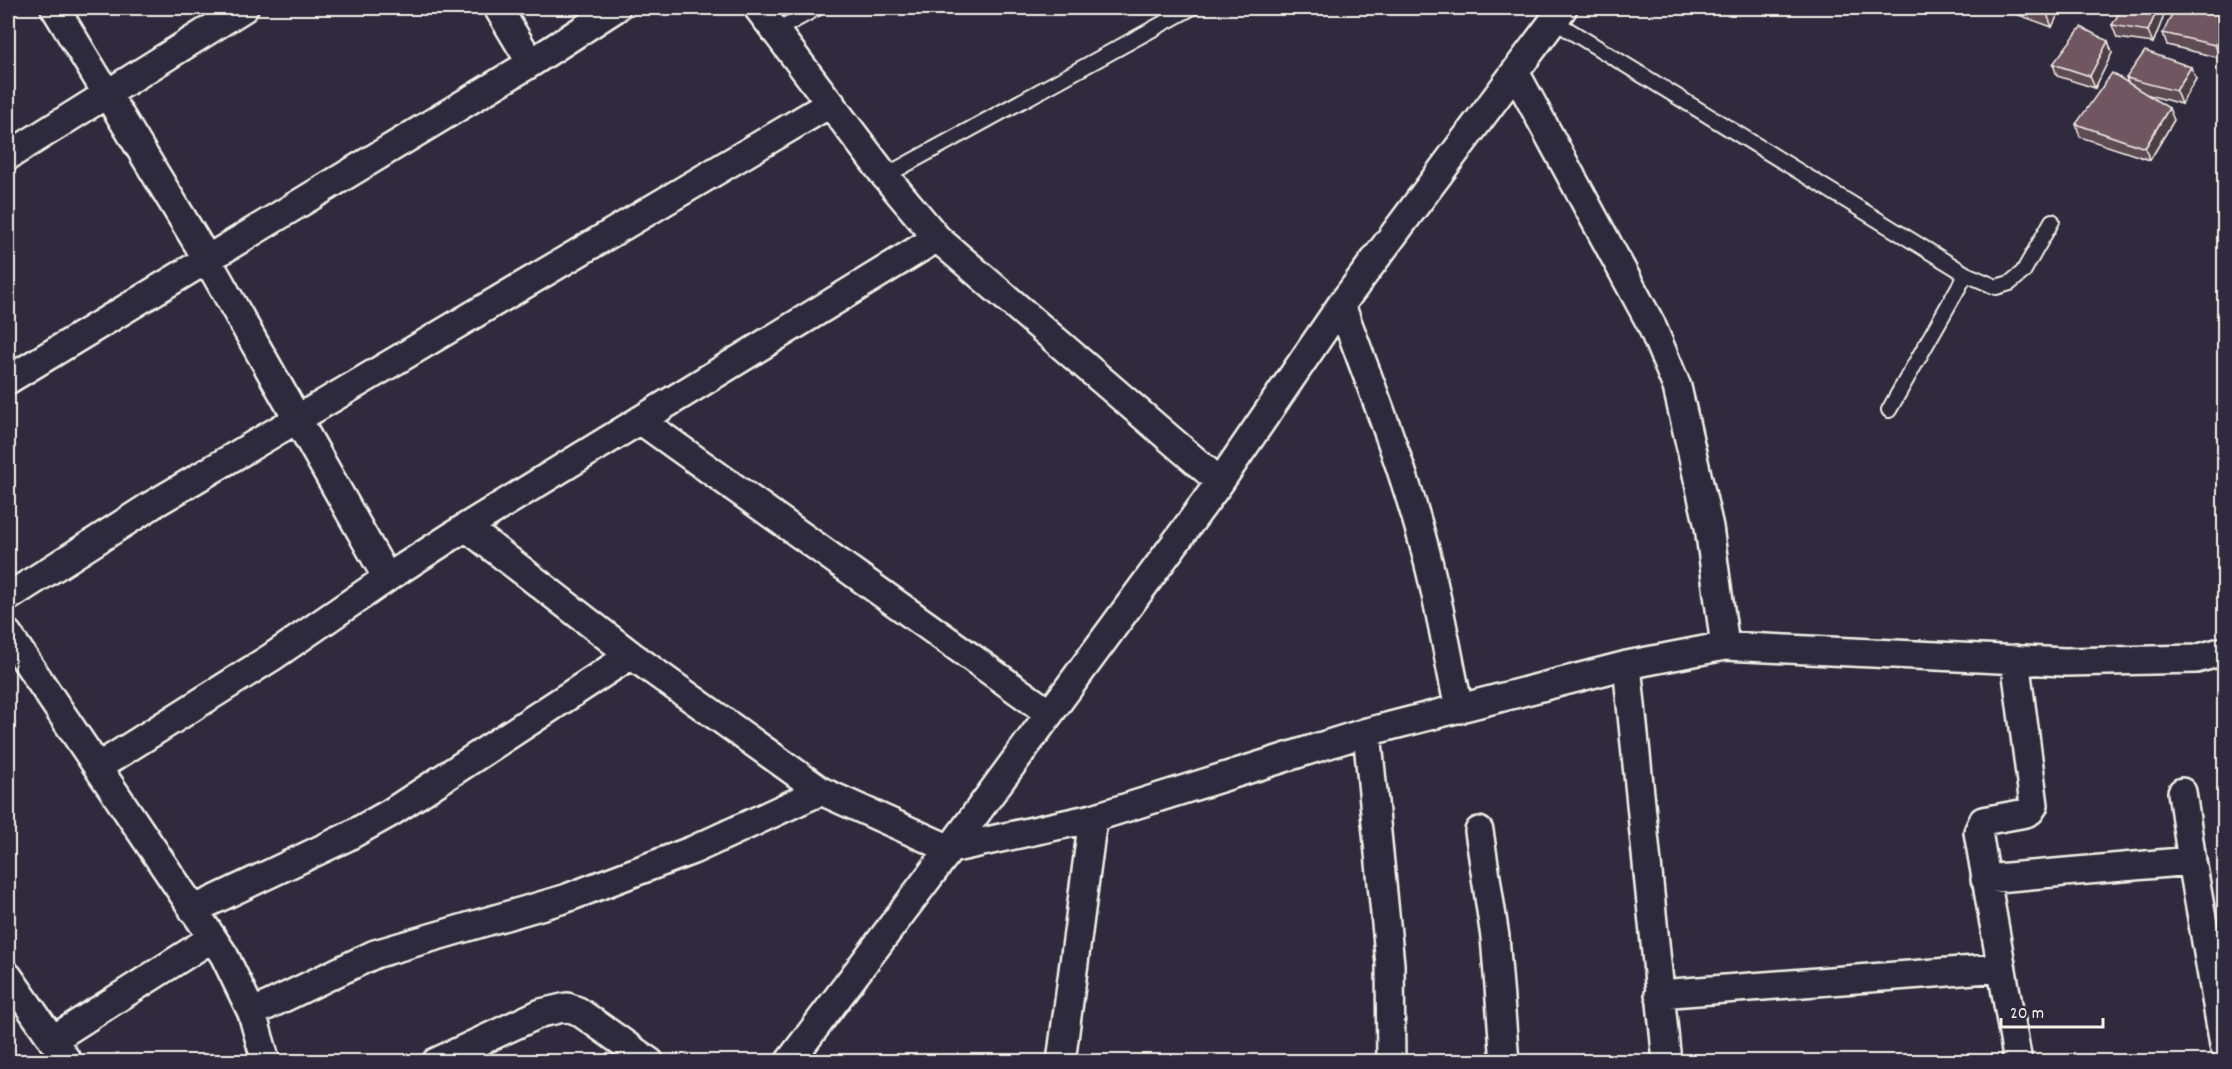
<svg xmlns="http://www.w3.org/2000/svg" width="2232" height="1069" viewBox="0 0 2232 1069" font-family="Dekko,sans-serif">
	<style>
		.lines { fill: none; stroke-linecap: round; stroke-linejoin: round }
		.service-casing { stroke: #f4f1e8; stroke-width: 18 }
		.minor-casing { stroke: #f4f1e8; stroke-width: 32 }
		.service { stroke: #2f2a3d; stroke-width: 14 }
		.minor { stroke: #2f2a3d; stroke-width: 27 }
		.wall { fill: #5f4b53; stroke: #f4f1e8; stroke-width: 1.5 }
		.shaded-wall { fill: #4e3d44; stroke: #f4f1e8; stroke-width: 1.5 }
		.building { fill: #6f5761; stroke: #f4f1e8; stroke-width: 1.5 }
	</style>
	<rect width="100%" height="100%" fill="#2f2a3d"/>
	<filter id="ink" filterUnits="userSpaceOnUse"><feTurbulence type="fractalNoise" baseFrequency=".0167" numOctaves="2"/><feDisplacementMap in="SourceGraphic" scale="12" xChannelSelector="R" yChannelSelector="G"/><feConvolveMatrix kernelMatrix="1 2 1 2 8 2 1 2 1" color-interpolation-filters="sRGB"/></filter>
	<g filter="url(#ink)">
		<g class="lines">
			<g class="service-casing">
				<path id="service" d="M 1554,21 L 1966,274 L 1996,287 L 2010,283 L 2023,272 L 2052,221
					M 775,31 L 817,8
					M 885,176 L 1191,8
					M 1889,410 L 1966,274"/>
			</g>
			<g class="minor-casing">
				<path id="minor" d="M 55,8 L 207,259 L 387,578
					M 498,8 L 531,63
					M 758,8 L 885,176 L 937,238 L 1220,482
					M 1515,72 L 1651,324 L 1677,387 L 1709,527 L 1725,646
					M 8,156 L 244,8
					M 1341,305 C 1373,391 1407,476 1429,565 C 1441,613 1449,661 1459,709
					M 8,380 L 531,63 L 616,8
					M 640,420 L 1049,713
					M 466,527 L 631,655 L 821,791 L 950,849 L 1093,818 L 1367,732 L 1627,665 L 1725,646 L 2065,662 L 2196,659 L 2224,651
					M 8,597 L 152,505 L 831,103
					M 8,634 L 224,955 L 252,1013 L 266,1062
					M 2015,659 L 2034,805 L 2030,811 L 2026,813 L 1983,821 L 1978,832 L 2018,1062
					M 1627,665 L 1667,1062
					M 1367,732 L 1390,964 L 1391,1062
					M 98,767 L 272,657 L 387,578 L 466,527 L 937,238
					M 2182,792 L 2192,861 L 2224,1045
					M 1479,831 L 1495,937 L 1505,1062
					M 1985,879 L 2192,861
					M 193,910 L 347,837 L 390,813 L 631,655
					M 8,976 L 68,1062
					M 1659,994 L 2001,968
					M 252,1013 L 375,954 L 564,899 L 693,850 L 821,791
					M 52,1040 L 212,938
					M 436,1062 L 541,1013 L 567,1007 L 578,1011 L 650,1062
					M 789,1062 L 950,849 L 1220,482 L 1341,305 L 1563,8
					M 1061,1062 L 1093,818"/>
			</g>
			<use href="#service" class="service"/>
			<use href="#minor" class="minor"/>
		</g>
		<path class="wall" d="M 1999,8 L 2061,8 L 2052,27 Z
			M 2167,8 L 2153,43 L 2117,38 L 2112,25 Z
			M 2224,8 L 2220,58 L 2167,45 L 2163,33 Z
			M 2108,41 L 2112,53 L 2095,88 L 2057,76 L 2053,64 Z
			M 2126,78 L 2196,79 L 2181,104 L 2149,95 L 2174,120 L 2150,160 L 2080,137 L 2076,124 L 2128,83 Z"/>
		<path class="shaded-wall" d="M 2046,8 L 2061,8 L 2052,27 L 2045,9 Z
			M 2158,8 L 2167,8 L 2153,43 L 2148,31 Z
			M 2224,16 L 2224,42 L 2220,58 L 2215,45 Z
			M 2108,41 L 2112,53 L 2095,88 L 2090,76 Z
			M 2191,67 L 2196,79 L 2181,104 L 2176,91 Z
			M 2169,108 L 2174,120 L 2150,160 L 2145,148 Z"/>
		<path class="building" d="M 2122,8 L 2158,8 L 2148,31 L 2112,25 Z
			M 2175,8 L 2224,8 L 2224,16 L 2215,45 L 2163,33 Z
			M 2081,27 L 2108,41 L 2090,76 L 2053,64 Z
			M 2145,51 L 2191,67 L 2176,91 L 2126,78 Z
			M 2112,73 L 2169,108 L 2145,148 L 2076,124 Z"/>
	</g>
	<rect width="2232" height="1069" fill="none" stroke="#2f2a3d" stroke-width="30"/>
	<rect x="15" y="15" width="2202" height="1039" fill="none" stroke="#f4f1e8" stroke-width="2" filter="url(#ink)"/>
	<path d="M2001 1018v9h102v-9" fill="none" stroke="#f4f1e8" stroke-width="3"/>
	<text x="2010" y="1018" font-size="18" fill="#f4f1e8" stroke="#2f2a3d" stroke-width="4.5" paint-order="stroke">20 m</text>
</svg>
